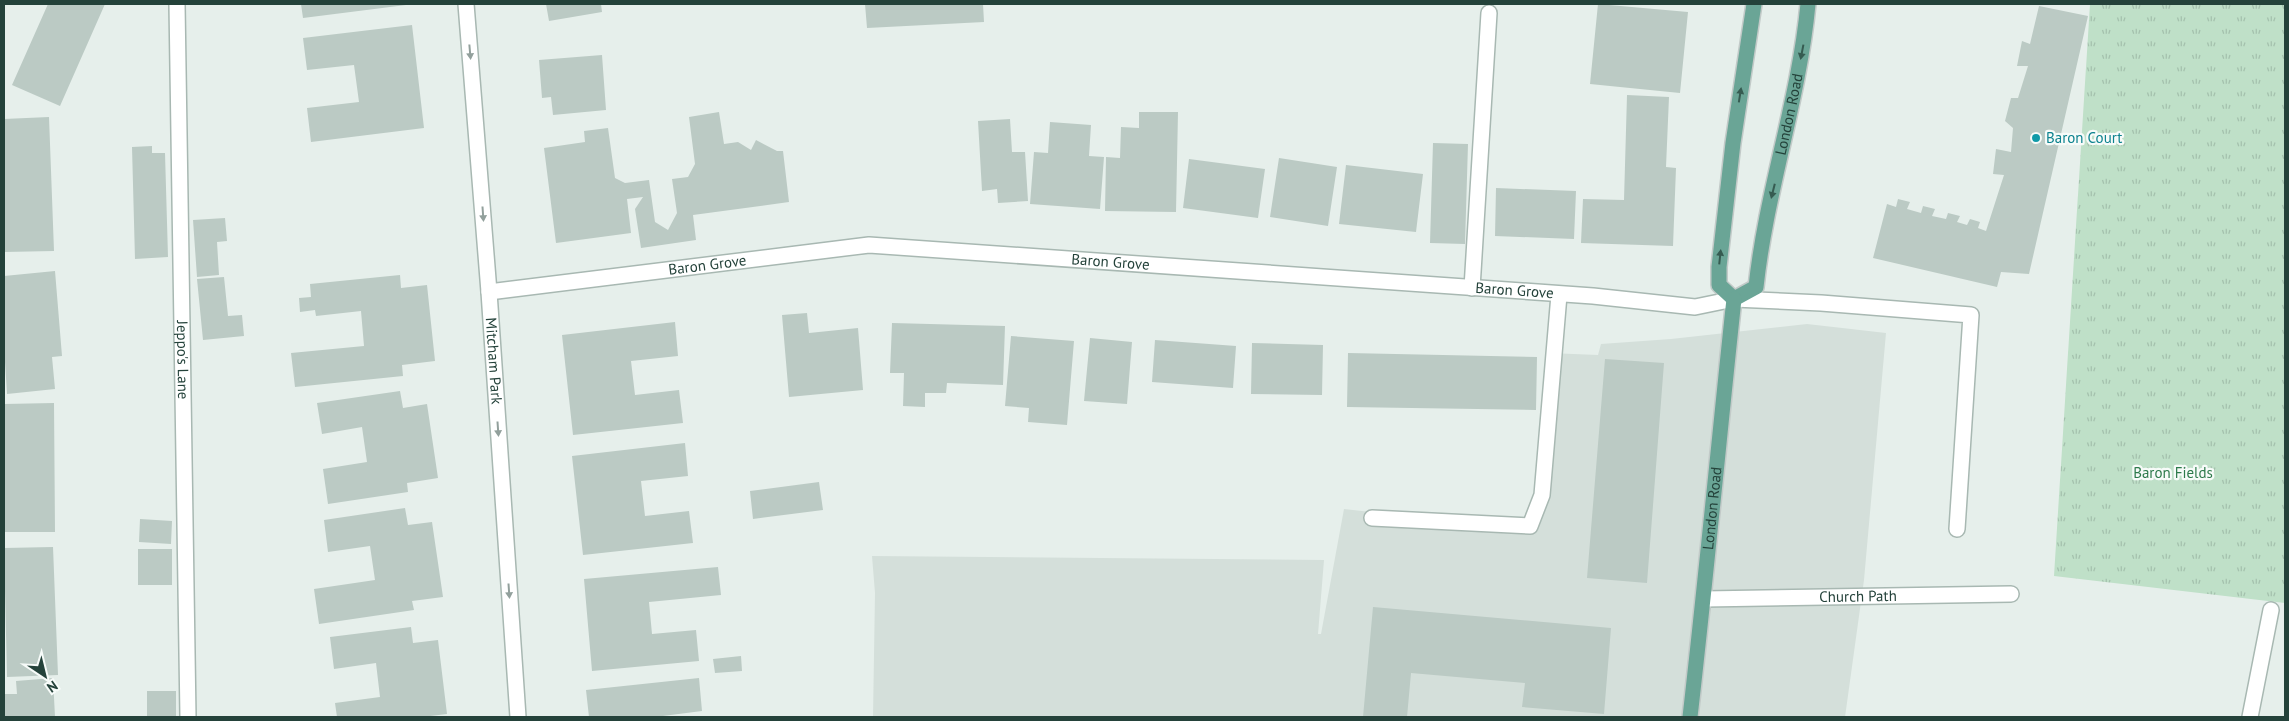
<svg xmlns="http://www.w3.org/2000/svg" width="2289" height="721" viewBox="0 0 2289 721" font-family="'PT Sans',sans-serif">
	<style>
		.built { fill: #d4dfda }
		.grass { fill: url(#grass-tufts) }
		.building { fill: #bbcac4 }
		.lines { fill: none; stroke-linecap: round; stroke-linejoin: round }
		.service-casing { stroke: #a8b8b2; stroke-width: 18 }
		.minor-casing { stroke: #a8b8b2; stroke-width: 18 }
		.primary-casing { stroke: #c2cac8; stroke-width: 18 }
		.service { stroke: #fff; stroke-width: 15 }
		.minor { stroke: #fff; stroke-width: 15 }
		.primary { stroke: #6aa596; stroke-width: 15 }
		.oneway { fill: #92a09c }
		.oneway2 { fill: #365b51 }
		.culture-dot { fill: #0f9aa8; stroke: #f7fbf9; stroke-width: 2 }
		.labels { text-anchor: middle; stroke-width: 4.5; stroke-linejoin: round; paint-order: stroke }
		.street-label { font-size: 15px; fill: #24423a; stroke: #f7fbf9 }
		.culture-label { font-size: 15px; fill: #0d838f; stroke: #f7fbf9; text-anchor: start }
		.park-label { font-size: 15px; fill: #2d7a4b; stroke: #f7fbf9 }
	</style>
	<defs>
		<pattern id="grass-tufts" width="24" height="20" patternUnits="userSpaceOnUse" patternTransform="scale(1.25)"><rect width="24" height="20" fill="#bfe0c8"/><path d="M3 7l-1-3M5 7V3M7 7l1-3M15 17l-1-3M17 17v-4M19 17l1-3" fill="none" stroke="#a4c1ad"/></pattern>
	</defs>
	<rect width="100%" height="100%" fill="#e6efeb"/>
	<path class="built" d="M 1807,324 L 1886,333 L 1864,580 L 1845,717 L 873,717 L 875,593 L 872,556 L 1324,560 L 1318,634 L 1321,634 L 1344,509 L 1531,530 L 1549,353 L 1598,355 L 1601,344 L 1671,339 Z"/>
	<path class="grass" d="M 2090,4 L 2285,4 L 2285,603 L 2054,576 Z"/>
	<path class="building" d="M 48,4 L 105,4 L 60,106 L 12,85 Z
		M 301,4 L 406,4 L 406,5 L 303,18 Z
		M 546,4 L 601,4 L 602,12 L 549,21 Z
		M 865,4 L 983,4 L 984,22 L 867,28 Z
		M 1598,4 L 1688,12 L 1680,93 L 1590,84 Z
		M 2039,6 L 2088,16 L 2029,274 L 2001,272 L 1997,287 L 1873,258 L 1887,204 L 1896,207 L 1898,199 L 1910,202 L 1907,209 L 1921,213 L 1923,206 L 1935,209 L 1932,216 L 1946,219 L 1948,213 L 1960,216 L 1957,222 L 1967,225 L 1970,219 L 1980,222 L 1978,228 L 1986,231 L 2004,175 L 1993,174 L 1996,149 L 2011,152 L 2013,128 L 2005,121 L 2011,98 L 2018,98 L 2028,66 L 2017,66 L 2022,41 L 2030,44 Z
		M 412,25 L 424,128 L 311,142 L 307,108 L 359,102 L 354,65 L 307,70 L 303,38 Z
		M 602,55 L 606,110 L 553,115 L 551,97 L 542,98 L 539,60 Z
		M 1627,95 L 1669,97 L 1666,167 L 1676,168 L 1673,246 L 1581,243 L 1583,199 L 1624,200 Z
		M 719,112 L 724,144 L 738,142 L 751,150 L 756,140 L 777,151 L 783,151 L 789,202 L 693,215 L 696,240 L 641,248 L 635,209 L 643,197 L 627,199 L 631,233 L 556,243 L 544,148 L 585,142 L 584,131 L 608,128 L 615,178 L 625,183 L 649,180 L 655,222 L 668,230 L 677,213 L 672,179 L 688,177 L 695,164 L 689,117 Z
		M 1139,112 L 1178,112 L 1176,212 L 1105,211 L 1106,157 L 1120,158 L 1121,127 L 1139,128 Z
		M 49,117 L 54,251 L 4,252 L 4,119 Z
		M 1010,119 L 1012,152 L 1025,152 L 1028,201 L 998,203 L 997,189 L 982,191 L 978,121 Z
		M 1050,122 L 1091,125 L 1089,156 L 1104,157 L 1100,209 L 1030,204 L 1034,152 L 1048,153 Z
		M 1433,143 L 1468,144 L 1465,244 L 1430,243 Z
		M 152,146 L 152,153 L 165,153 L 168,257 L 135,259 L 132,147 Z
		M 1279,158 L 1337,167 L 1328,226 L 1270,217 Z
		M 1189,159 L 1265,169 L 1258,218 L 1183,208 Z
		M 1346,165 L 1423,174 L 1416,232 L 1339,224 Z
		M 1496,188 L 1576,191 L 1574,239 L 1495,236 Z
		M 225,218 L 227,241 L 217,242 L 219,275 L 197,277 L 193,220 Z
		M 55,271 L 62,356 L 52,357 L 55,389 L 7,394 L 4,346 L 4,276 Z
		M 400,275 L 401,288 L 427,285 L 435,361 L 402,365 L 403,376 L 295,387 L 291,353 L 364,346 L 361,311 L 316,316 L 315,310 L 300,312 L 299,298 L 311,297 L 310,284 Z
		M 224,277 L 228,316 L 242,315 L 244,336 L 203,340 L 197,279 Z
		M 807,313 L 809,333 L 858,328 L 863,390 L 789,397 L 782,315 Z
		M 675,322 L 678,356 L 631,361 L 635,395 L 679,390 L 683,423 L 573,435 L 562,335 Z
		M 892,323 L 1005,326 L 1003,385 L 947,383 L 946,393 L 925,393 L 925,407 L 903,406 L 904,373 L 890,373 Z
		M 1011,336 L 1074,341 L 1067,425 L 1028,422 L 1029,408 L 1005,406 Z
		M 1090,338 L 1132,342 L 1127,404 L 1084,401 Z
		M 1155,340 L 1236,346 L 1233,388 L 1152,382 Z
		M 1252,343 L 1323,345 L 1322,395 L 1251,394 Z
		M 1348,353 L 1537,357 L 1536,410 L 1347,407 Z
		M 1605,359 L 1664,363 L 1647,583 L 1587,578 Z
		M 400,391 L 403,408 L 427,404 L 438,478 L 407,483 L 408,492 L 328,504 L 323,469 L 367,462 L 362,427 L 322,434 L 317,403 Z
		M 54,403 L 55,532 L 4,532 L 4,404 Z
		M 685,443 L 688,476 L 641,481 L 645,516 L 689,511 L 693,543 L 583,555 L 572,456 Z
		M 819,482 L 823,510 L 753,519 L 750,491 Z
		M 405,508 L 408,525 L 432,522 L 443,597 L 412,601 L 414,610 L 319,624 L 314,589 L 375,580 L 370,546 L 328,552 L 324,520 Z
		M 140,519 L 172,521 L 171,544 L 139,542 Z
		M 53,547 L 58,675 L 7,677 L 4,548 Z
		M 138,549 L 172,549 L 172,585 L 138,585 Z
		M 718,567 L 721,595 L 649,602 L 652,634 L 696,630 L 699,661 L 592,671 L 584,579 Z
		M 1373,607 L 1611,628 L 1604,714 L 1522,707 L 1525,683 L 1411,673 L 1407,717 L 1363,717 Z
		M 411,627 L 413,643 L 438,640 L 447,714 L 422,717 L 337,717 L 335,703 L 380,697 L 376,663 L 334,669 L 330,637 Z
		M 741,656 L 742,671 L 715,673 L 713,659 Z
		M 53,678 L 55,717 L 4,717 L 4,694 L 17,694 L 16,681 Z
		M 699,678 L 702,711 L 655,717 L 589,717 L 586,690 Z
		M 147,691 L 176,691 L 176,717 L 147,717 Z"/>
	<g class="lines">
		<g class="service-casing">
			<g id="service">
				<path id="s1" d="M 177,4 L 188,717"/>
				<path d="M 1472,288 L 1489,13"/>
				<path d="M 1734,299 L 1821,303 L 1971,315 L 1957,529"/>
				<path d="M 1372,518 L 1530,526 L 1542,495 L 1559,295"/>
				<path id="s2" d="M 1704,599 L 2011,594"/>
			</g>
		</g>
		<g class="minor-casing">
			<g id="minor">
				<path id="s3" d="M 466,4 L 489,292 L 518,717"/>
				<path id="s4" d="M 489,292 L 869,245 L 1593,296 L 1695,307 L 1734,299"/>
				<path d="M 2250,717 L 2271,610"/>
			</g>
		</g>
		<g class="primary-casing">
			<g id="primary">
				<path id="s5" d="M 1734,299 L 1756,287 C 1766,192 1799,100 1808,4"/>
				<path d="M 1734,299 L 1719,285 L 1719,267 L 1733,143 L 1754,4"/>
				<path id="s6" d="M 1690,717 C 1706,578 1719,439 1734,299"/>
			</g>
		</g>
		<use href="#service" class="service"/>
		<use href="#minor" class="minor"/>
		<use href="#primary" class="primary"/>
	</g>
	<defs><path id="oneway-solid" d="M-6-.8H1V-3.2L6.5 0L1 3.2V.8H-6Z" transform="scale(1.25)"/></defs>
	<g class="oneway">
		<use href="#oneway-solid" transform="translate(470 52) rotate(85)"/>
		<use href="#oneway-solid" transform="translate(483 214) rotate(86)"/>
		<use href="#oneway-solid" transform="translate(498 429) rotate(86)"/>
		<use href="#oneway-solid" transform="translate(509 591) rotate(86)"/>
	</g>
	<g class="oneway2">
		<use href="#oneway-solid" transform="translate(1802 52) rotate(101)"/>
		<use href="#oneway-solid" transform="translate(1740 95) rotate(-81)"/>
		<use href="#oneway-solid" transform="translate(1773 191) rotate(104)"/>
		<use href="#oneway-solid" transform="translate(1720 257) rotate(-84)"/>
	</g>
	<circle class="culture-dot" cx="2036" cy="138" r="5"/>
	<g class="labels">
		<g class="street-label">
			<text dy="5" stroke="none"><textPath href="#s5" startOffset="201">London Road</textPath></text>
			<text dy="5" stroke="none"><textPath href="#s4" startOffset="625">Baron Grove</textPath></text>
			<text dy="5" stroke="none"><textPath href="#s4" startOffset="220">Baron Grove</textPath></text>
			<text dy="5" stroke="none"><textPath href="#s4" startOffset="1030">Baron Grove</textPath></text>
			<text dy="5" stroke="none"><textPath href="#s3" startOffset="358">Mitcham Park</textPath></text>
			<text dy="5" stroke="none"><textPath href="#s1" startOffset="356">Jeppo's Lane</textPath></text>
			<text dy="5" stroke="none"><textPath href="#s6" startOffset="210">London Road</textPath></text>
			<text dy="5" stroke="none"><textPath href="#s2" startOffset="154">Church Path</textPath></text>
		</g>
		<g class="culture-label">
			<text x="2046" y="143">Baron Court</text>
		</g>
		<g class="park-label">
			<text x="2173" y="478">Baron Fields</text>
		</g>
	</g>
	<rect width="2289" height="721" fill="none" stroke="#24423a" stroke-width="10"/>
	<g transform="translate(45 676) rotate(145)" stroke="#f7fbf9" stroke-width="4" paint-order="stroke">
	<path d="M0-4L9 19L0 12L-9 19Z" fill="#24423a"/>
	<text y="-8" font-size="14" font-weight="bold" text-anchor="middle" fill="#24423a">N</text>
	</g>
</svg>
